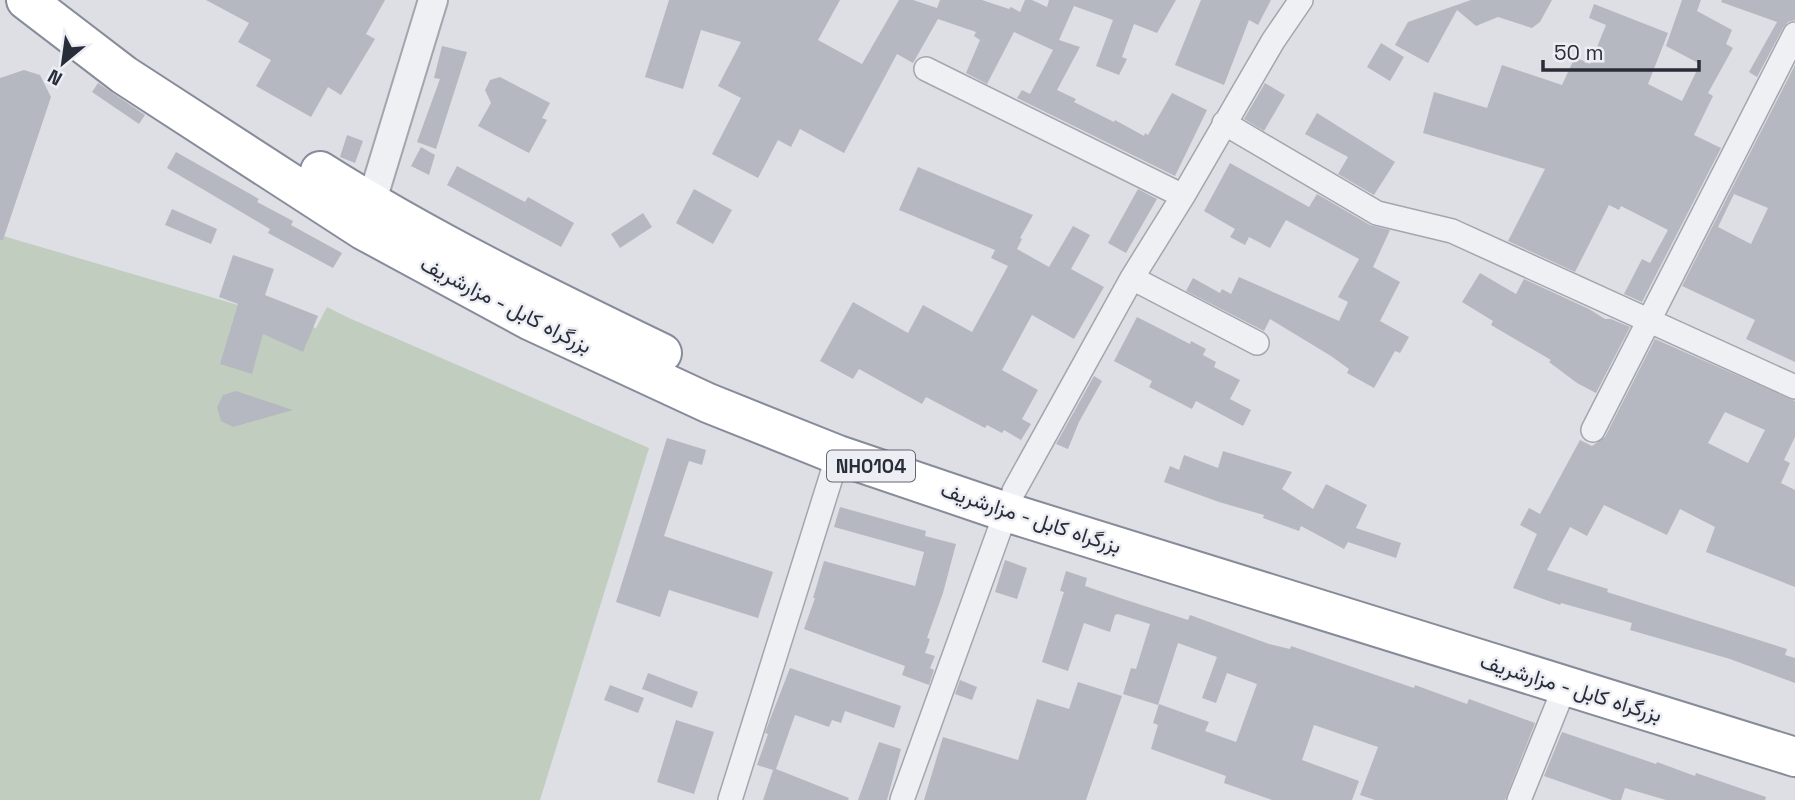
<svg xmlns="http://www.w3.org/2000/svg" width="1795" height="800" viewBox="0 0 1795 800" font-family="'Space Grotesk',Vazirmatn,sans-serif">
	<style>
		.green { fill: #c1cebf }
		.building { fill: #b5b8c1; fill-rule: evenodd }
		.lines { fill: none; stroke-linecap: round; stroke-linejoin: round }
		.minor-casing { stroke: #a3a6ae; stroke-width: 26 }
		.tertiary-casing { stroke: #a3a6ae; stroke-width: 32 }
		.trunk-casing { stroke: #868c9a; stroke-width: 42 }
		.minor { stroke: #eff0f4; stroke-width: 23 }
		.tertiary { stroke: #eff0f4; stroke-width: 28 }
		.trunk { stroke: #fff; stroke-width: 38 }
		.labels { text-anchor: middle; stroke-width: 5; stroke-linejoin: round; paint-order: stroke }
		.shield { fill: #eceef3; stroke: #636772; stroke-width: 2 }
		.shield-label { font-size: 19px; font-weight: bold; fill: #282d3a }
		.street-label { font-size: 21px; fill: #282d3a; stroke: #eceef3 }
	</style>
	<rect width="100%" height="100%" fill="#dddfe5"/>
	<path class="green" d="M 0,235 L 316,328 L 327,307 L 349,318 L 649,448 L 540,800 L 0,800 Z"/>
	<path class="building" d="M 206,0 L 385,0 L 366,34 L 375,39 L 341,95 L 328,87 L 311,117 L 256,86 L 271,60 L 238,42 L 249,23 Z
		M 669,0 L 840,0 L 818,40 L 862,64 L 899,0 L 913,0 L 937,8 L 940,0 L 982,0 L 1009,9 L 1011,7 L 1020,12 L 1025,0 L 1032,0 L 1047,7 L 1049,0 L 1176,0 L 1157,33 L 1134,24 L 1122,57 L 1127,59 L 1119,75 L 1096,66 L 1113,20 L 1074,6 L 1059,40 L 1080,47 L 1057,90 L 1076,99 L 1074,102 L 1114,122 L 1115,120 L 1144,136 L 1145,133 L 1148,135 L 1172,93 L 1207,110 L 1175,176 L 1017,98 L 1022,90 L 1030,94 L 1053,50 L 1014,32 L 987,84 L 966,73 L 980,40 L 974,36 L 976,32 L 938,19 L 913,63 L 897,54 L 844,153 L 800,129 L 791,147 L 778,140 L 758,178 L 712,154 L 741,98 L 718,86 L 741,42 L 701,30 L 683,89 L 645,77 Z
		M 1201,0 L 1271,0 L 1258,25 L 1249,20 L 1224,85 L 1175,65 Z
		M 1471,0 L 1552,0 L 1540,22 L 1532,28 L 1498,17 L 1476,26 L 1457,10 L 1428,63 L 1395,45 L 1408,22 Z
		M 1682,0 L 1701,0 L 1697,11 L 1732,30 L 1726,44 L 1733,48 L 1708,93 L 1713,96 L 1694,135 L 1721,148 L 1642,302 L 1624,294 L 1642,259 L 1650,263 L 1668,230 L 1621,206 L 1619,210 L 1609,205 L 1575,272 L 1508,241 L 1545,169 L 1423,133 L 1434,92 L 1487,108 L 1502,65 L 1562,85 L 1575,57 L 1590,64 L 1606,25 L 1589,18 L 1594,4 L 1668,33 L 1648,84 L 1682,101 L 1700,64 L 1666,46 Z
		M 1722,0 L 1795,0 L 1795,20 L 1788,22 L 1783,28 L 1757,77 L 1749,72 L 1777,22 L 1721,2 Z
		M 1381,43 L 1404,57 L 1390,81 L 1367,67 Z
		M 442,46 L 467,52 L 436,149 L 417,142 L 440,79 L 434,78 Z
		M 1795,65 L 1795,362 L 1746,339 L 1755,320 L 1682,286 ZM 1734,194 L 1768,208 L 1751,244 L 1718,227 Z
		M 24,70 L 40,75 L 51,97 L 3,240 L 0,240 L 0,78 Z
		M 500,77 L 550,103 L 542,118 L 547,120 L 529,153 L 478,126 L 491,103 L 485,90 L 490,80 Z
		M 98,83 L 145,115 L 139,124 L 92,92 Z
		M 1265,83 L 1285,95 L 1264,131 L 1244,119 Z
		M 1317,113 L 1395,162 L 1374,195 L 1338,174 L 1348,157 L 1305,134 Z
		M 347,135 L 363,141 L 355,163 L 340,157 Z
		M 421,147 L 435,155 L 429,175 L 411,166 Z
		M 176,152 L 259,199 L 257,202 L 293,221 L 291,225 L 342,253 L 333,268 L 268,233 L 270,229 L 167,168 Z
		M 1230,163 L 1309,207 L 1317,194 L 1370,225 L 1390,230 L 1373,267 L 1400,282 L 1380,321 L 1409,337 L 1400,353 L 1395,351 L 1374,388 L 1347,373 L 1349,369 L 1331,356 L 1270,319 L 1264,331 L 1186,291 L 1193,278 L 1220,293 L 1222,289 L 1231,294 L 1239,277 L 1339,321 L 1348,302 L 1338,297 L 1359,259 L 1286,220 L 1270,248 L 1249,237 L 1245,245 L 1230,237 L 1235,229 L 1204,211 Z
		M 457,166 L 525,202 L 528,197 L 574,223 L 561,247 L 447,185 Z
		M 918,167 L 1033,215 L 1020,238 L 1022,239 L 1017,249 L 1049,267 L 1073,226 L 1090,235 L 1071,269 L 1104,287 L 1074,339 L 1032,315 L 1002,370 L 1038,390 L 1022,419 L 1031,424 L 1021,440 L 1004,430 L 1002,433 L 987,425 L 985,428 L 926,397 L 922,404 L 859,369 L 853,379 L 820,361 L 853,302 L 908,333 L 923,305 L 972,332 L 1008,266 L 991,258 L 995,250 L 899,210 Z
		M 694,189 L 732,210 L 713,244 L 676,223 Z
		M 1138,189 L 1157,199 L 1126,253 L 1108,243 Z
		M 172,209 L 217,229 L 211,244 L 165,225 Z
		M 643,213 L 652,227 L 620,248 L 611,234 Z
		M 233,255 L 274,269 L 265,295 L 318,316 L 303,352 L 263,334 L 252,374 L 220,364 L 238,304 L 219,297 Z
		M 1480,273 L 1516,294 L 1524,279 L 1589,309 L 1605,319 L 1611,319 L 1630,327 L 1596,393 L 1577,383 L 1549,362 L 1551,360 L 1491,325 L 1493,321 L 1462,302 Z
		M 1137,317 L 1190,344 L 1191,341 L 1206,349 L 1203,355 L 1216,362 L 1214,367 L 1240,380 L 1230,399 L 1251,410 L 1243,426 L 1196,401 L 1192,409 L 1149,387 L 1152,381 L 1114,361 Z
		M 1655,339 L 1795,401 L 1795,437 L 1784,460 L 1790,463 L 1781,483 L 1795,490 L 1795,587 L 1706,552 L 1715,527 L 1680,509 L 1667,535 L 1604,505 L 1587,536 L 1570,527 L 1547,570 L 1608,589 L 1607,592 L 1787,649 L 1785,655 L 1795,658 L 1795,683 L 1730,659 L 1630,630 L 1632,623 L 1561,603 L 1560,605 L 1513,588 L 1537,534 L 1520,525 L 1529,508 L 1540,514 L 1580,440 L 1592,446 L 1605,437 ZM 1725,412 L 1765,430 L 1748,463 L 1708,443 Z
		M 1094,376 L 1102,381 L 1079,422 L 1068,449 L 1056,444 Z
		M 236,391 L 293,410 L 233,427 L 221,421 L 217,407 L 223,395 Z
		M 667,438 L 706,450 L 702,465 L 689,461 L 664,536 L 773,572 L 758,618 L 669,590 L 660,617 L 616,602 Z
		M 1223,451 L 1292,472 L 1282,489 L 1313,509 L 1326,484 L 1367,505 L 1356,528 L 1401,543 L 1396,558 L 1348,542 L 1344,549 L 1301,526 L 1299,531 L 1263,518 L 1264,515 L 1219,502 L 1164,482 L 1170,466 L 1179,470 L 1184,455 L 1218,468 Z
		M 840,507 L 926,531 L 925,536 L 956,544 L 943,593 L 927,638 L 930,639 L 925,653 L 935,656 L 930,668 L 934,670 L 929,685 L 902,675 L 905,666 L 804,629 L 815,598 L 813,598 L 824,561 L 915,586 L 924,552 L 834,527 Z
		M 1005,560 L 1027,568 L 1017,599 L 995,592 Z
		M 1066,571 L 1087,578 L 1085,586 L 1123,599 L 1188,620 L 1190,615 L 1269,644 L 1290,649 L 1291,646 L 1414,688 L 1415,685 L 1467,704 L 1469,699 L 1535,723 L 1505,800 L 1375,800 L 1360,795 L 1378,747 L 1314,725 L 1302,760 L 1359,781 L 1352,800 L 1272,800 L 1224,783 L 1226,776 L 1151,749 L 1158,725 L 1153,723 L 1159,704 L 1209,722 L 1205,731 L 1236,742 L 1257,684 L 1227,673 L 1216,703 L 1202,698 L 1217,657 L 1178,643 L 1158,705 L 1123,694 L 1131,668 L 1136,669 L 1150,624 L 1118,614 L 1115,615 L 1110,632 L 1084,623 L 1068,671 L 1042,662 L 1064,592 L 1060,591 Z
		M 790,668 L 901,706 L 894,728 L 845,711 L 841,723 L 832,720 L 829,727 L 795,715 L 776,769 L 849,798 L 848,800 L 763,800 L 773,770 L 757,765 L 768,734 L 765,733 L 769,722 Z
		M 648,673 L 698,692 L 692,708 L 642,689 Z
		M 960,680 L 977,687 L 972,700 L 955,694 Z
		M 1078,682 L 1122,696 L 1086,800 L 924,800 L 943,737 L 1018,760 L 1037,699 L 1069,709 Z
		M 610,685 L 644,698 L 638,713 L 604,700 Z
		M 676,720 L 714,732 L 694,794 L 657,782 Z
		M 1562,732 L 1656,764 L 1657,762 L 1695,776 L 1696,773 L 1766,797 L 1765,800 L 1666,800 L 1625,788 L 1621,800 L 1612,800 L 1544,776 Z
		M 879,742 L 901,749 L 887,800 L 858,800 Z"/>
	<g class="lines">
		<g class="minor-casing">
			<path id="minor" d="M 926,69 L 1183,196
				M 1224,123 L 1377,213 L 1452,231 L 1795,387
				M 1132,278 L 1257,343
				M 1593,430 L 1795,34
				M 1014,491 L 1132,278 L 1183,196 L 1273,41 L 1301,0
				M 730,800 L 838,455
				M 902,800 L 1006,512
				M 1519,800 L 1565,686"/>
		</g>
		<g class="tertiary-casing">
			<path id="tertiary" d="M 366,220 L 433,0"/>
		</g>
		<g class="trunk-casing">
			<path id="trunk" d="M 26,0 L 124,75 L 363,230 L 531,321 L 708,403 L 838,455 L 1006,512 L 1795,757
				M 320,171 C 429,240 546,297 662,353"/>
		</g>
		<use href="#minor" class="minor"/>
		<use href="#tertiary" class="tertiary"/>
		<use href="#trunk" class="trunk"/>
	</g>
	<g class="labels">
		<rect class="shield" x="827" y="450.5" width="88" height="31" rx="5"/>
		<g class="shield-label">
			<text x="871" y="473">NH0104</text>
		</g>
		<g class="street-label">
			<text transform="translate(506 305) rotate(27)" y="7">بزرگراه کابل - مزارشریف</text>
			<text transform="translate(1031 518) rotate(18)" y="7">بزرگراه کابل - مزارشریف</text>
			<text transform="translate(1571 688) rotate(17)" y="7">بزرگراه کابل - مزارشریف</text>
		</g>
	</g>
	<g transform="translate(63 63) rotate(209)" stroke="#eceef3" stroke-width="5" paint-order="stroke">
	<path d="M0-5L12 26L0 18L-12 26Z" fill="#282d3a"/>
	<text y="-10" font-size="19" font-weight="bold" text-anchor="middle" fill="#282d3a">N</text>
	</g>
	<path d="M1543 60v10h156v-10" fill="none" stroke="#282d3a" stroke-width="3.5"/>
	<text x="1554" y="60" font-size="21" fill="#282d3a" stroke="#eceef3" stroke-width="5" paint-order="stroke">50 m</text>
</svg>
